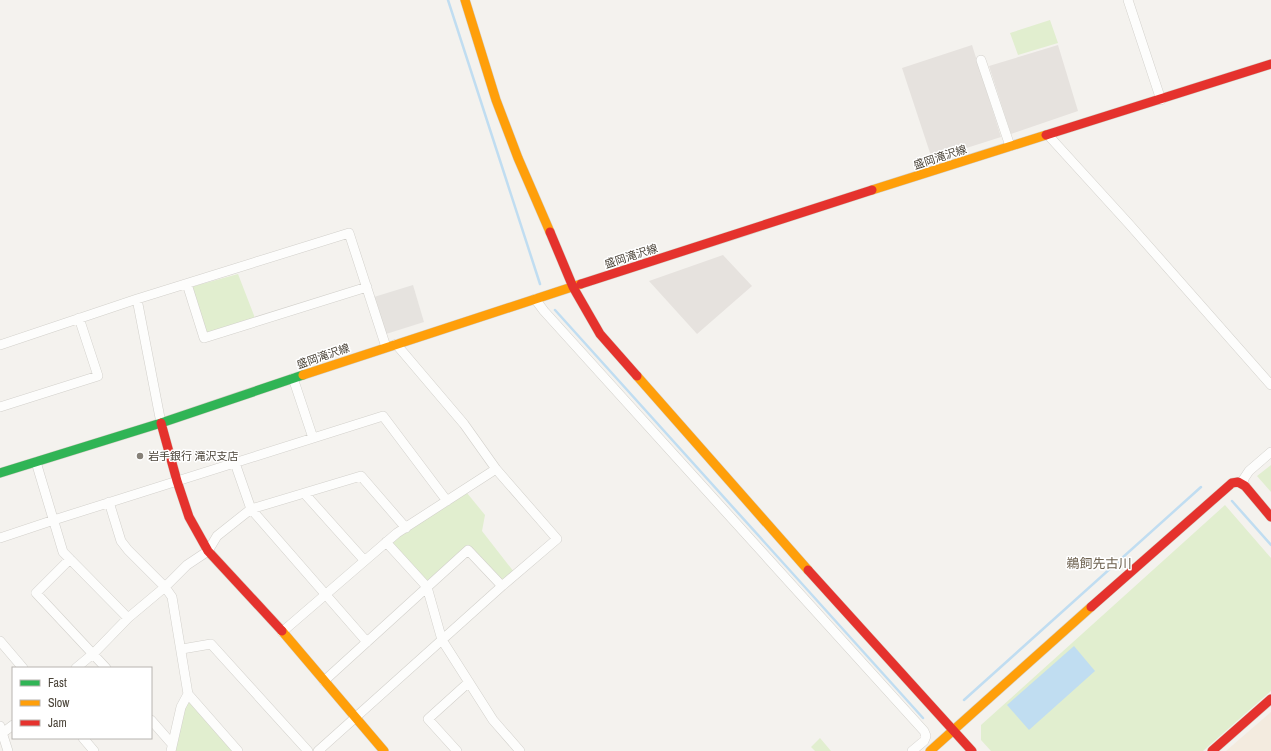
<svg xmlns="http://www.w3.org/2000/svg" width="1271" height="751" viewBox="0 0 1271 751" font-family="'Archivo Narrow','Noto Sans JP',sans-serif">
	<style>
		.commercial { fill: #f3ebdf }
		.industrial { fill: #e6e2de }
		.green { fill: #e1eecf }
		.parking { fill: #e6e3df }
		.water { fill: #c0ddf1 }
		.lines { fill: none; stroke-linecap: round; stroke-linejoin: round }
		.stream { stroke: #c0ddf1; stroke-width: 2.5 }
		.street-casing { stroke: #d2d0cb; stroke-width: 10 }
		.fast-casing { stroke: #d3cfc5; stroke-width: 10 }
		.slow-casing { stroke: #d3cfc5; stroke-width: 10 }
		.jam-casing { stroke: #d3cfc5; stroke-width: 10 }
		.street { stroke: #fdfdfc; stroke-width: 9 }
		.fast { stroke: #30b455; stroke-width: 9 }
		.slow { stroke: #ff9f0a; stroke-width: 9 }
		.jam { stroke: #e5322d; stroke-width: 9 }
		.poi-dot { fill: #868178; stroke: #fff; stroke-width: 1.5 }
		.labels { text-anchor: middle; stroke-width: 3; stroke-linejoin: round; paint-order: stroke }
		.street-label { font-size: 11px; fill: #4b4439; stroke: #fff }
		.poi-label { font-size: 11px; fill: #4b4439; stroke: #fff; text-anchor: start }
		.quarter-label { font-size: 13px; fill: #6e6250; stroke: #fff }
	</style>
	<rect width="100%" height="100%" fill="#f4f2ee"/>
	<path class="commercial" d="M 1271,712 L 1271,751 L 1226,751 Z"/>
	<path class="industrial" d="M 972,45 L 1001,137 L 932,159 L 902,68 Z
		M 1058,45 L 1078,111 L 1011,134 L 989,66 Z
		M 723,255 L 752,286 L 697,334 L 649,281 Z"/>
	<path class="green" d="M 1050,20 L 1058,43 L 1018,55 L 1010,33 Z
		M 238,274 L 255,318 L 210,333 L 205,331 L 191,287 Z
		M 1271,465 L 1271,492 L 1257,476 Z
		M 467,493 L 485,515 L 482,531 L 514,572 L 502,582 L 468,547 L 427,584 L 388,542 Z
		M 1225,505 L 1271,558 L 1271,691 L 1203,751 L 991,751 L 981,740 L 981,725 Z
		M 190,701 L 234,751 L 174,751 L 184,709 Z
		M 820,738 L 831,751 L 815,751 L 811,747 Z"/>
	<path class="parking" d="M 413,285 L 424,322 L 386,334 L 374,297 Z"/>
	<path class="water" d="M 1074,646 L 1095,671 L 1029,730 L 1007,705 Z"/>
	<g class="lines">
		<path class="stream" d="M 448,0 L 540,284
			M 555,310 L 923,718
			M 1232,501 L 1271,545
			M 964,700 L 1201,487"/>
		<g class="street-casing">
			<path id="street" d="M 1128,0 L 1161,100
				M 981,60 L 1010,146
				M 1048,135 L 1129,224 L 1271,385
				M 187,284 L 204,338 L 367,287
				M 137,299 L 161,423
				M 535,299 L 544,311 L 924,731 L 926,736 L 924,741 L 912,751
				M 0,345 L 137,299 L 349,233 L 386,347
				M 293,378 L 313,438
				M 0,407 L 98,376 L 79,318
				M 36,462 L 63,552 L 128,618
				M 235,463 L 251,509 L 367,642
				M 1245,486 L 1243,480 L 1249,471 L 1271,452
				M 304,493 L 364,560
				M 109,502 L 121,541 L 128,550 L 165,587 L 172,597 L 188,694 L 238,751
				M 0,538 L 57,519 L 383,416 L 447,501
				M 386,542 L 427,587 L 442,640 L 493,720 L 520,751
				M 70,559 L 36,593 L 106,668
				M 282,632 L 397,533 L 496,469
				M 0,641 L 23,668
				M 182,649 L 211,644 L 308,751
				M 76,668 L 94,653 L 128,618 L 165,587 L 187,565 L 208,551 L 217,536 L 251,509 L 361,476 L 406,528
				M 324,681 L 468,550 L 502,586
				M 151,720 L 172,744
				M 0,726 L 8,751
				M 0,735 L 13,725
				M 83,738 L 94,751
				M 171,751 L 181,707 L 188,694
				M 318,751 L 502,586 L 557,539 L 496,469 L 464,424 L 396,344
				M 457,751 L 428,719 L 469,682"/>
		</g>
		<g class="fast-casing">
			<path id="fast" d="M 0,473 L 161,423 L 303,375"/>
		</g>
		<g class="slow-casing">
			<path id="slow" d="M 465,0 L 496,100 L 518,158 L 550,232
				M 872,190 L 1046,135
				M 303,375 L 581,284
				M 637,376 L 808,570
				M 282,631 L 384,751
				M 930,751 L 1091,607"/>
		</g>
		<g class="jam-casing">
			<path id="jam" d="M 1046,135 L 1271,64
				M 550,232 L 573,287 L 600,334 L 637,376
				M 581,284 L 872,190
				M 161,423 L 177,481 L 189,517 L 208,551 L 282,631
				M 808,570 L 972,751
				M 1091,607 L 1232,483 L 1238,482 L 1245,486 L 1271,517
				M 1212,751 L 1271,699"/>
		</g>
		<use href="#street" class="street"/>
		<use href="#fast" class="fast"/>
		<use href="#slow" class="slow"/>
		<use href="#jam" class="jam"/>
	</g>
	<circle class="poi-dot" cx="140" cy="456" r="4"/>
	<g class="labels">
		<g class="street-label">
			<text transform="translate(940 157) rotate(-18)" y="4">盛岡滝沢線</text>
			<text transform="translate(631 256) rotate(-18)" y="4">盛岡滝沢線</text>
			<text transform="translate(323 356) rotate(-19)" y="4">盛岡滝沢線</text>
		</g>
		<g class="poi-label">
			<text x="148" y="460">岩手銀行 滝沢支店</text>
		</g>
		<g class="quarter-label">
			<text x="1099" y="568">鵜飼先古川</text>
		</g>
	</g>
	<rect x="12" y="667" width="140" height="72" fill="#ffffff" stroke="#b7b4b0"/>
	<rect x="20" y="680" width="20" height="6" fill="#30b455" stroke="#b7b4b0"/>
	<text x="48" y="687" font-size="12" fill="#4b4439">Fast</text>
	<rect x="20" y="700" width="20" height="6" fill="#ff9f0a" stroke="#b7b4b0"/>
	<text x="48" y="707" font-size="12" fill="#4b4439">Slow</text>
	<rect x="20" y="720" width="20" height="6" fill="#e5322d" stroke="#b7b4b0"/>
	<text x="48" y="727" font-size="12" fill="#4b4439">Jam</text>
</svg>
